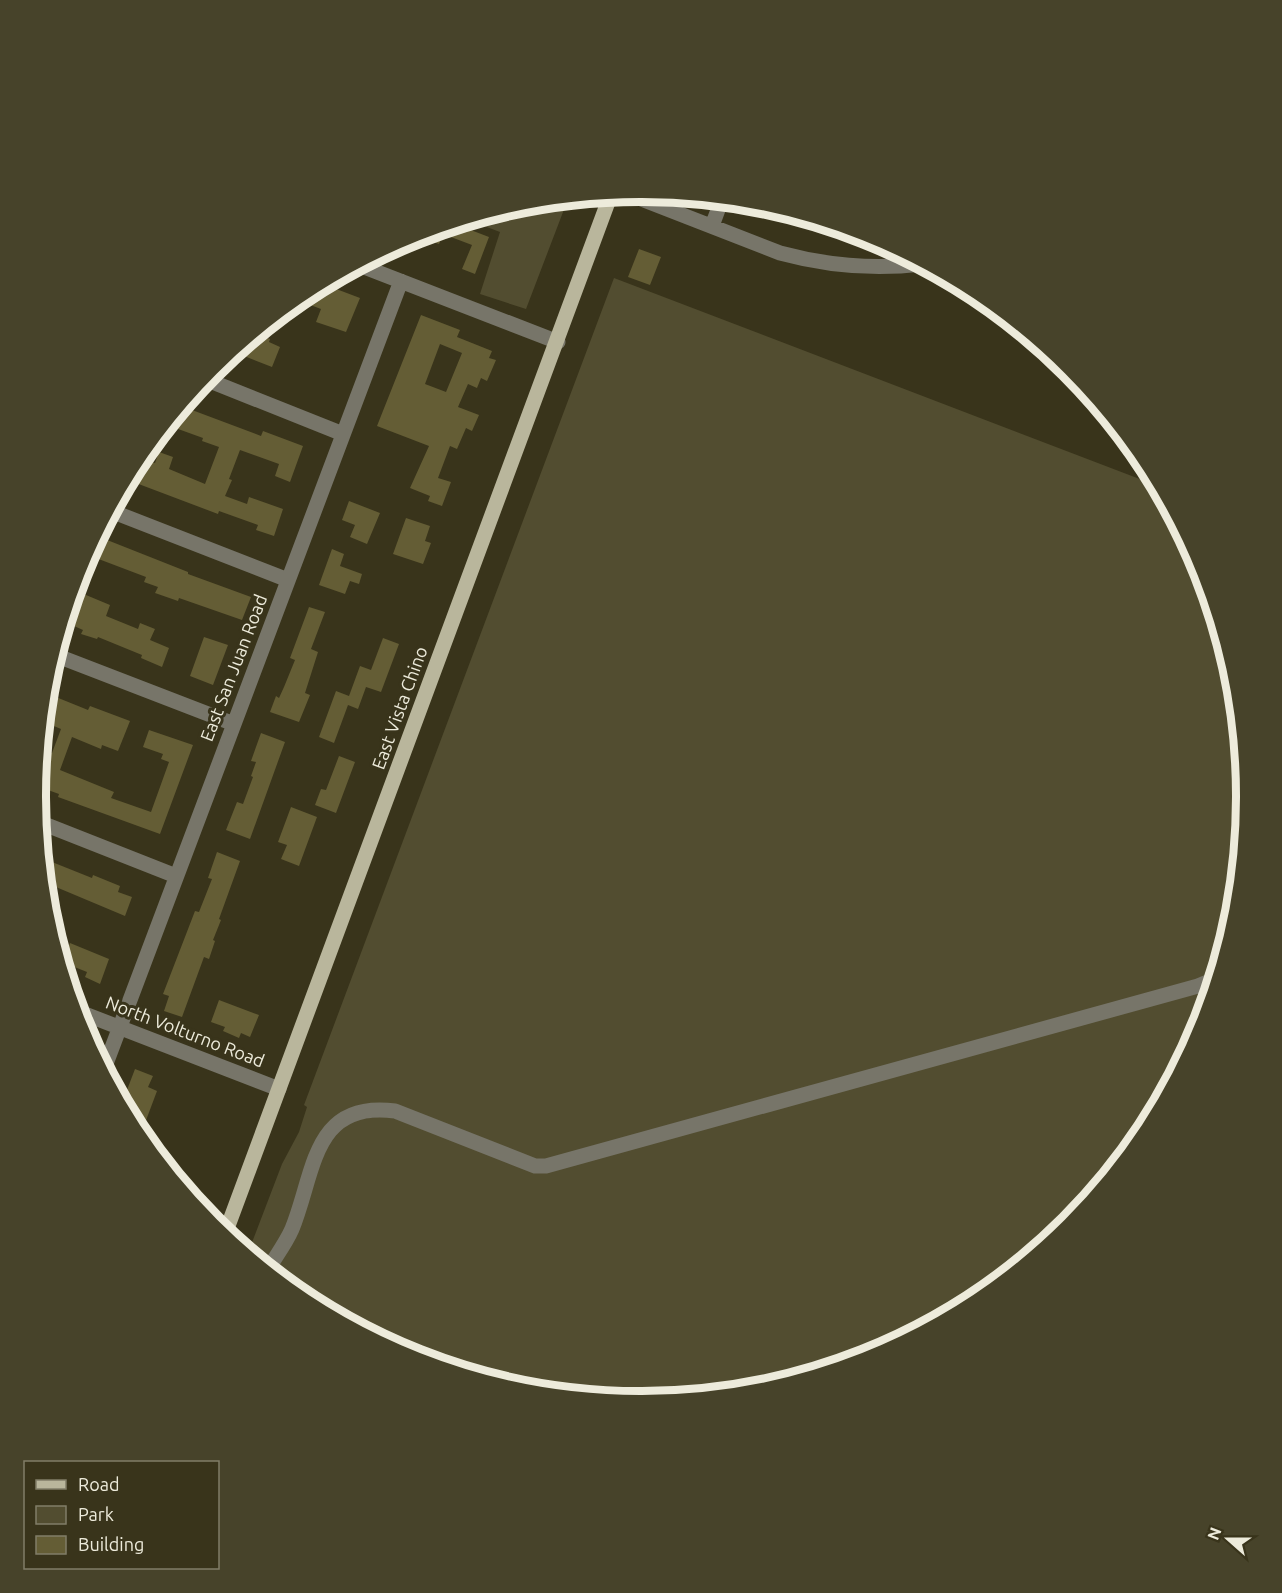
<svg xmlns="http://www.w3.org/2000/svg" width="1282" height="1593" viewBox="0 0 1282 1593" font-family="Ubuntu,sans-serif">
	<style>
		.green { fill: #524d30 }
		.building { fill: #645d35; fill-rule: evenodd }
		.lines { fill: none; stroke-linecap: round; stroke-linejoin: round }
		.minor { stroke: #777569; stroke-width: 15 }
		.major { stroke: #b9b69c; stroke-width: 15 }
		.labels { text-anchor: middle; stroke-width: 6; stroke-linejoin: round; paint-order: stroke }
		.street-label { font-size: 18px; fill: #edebdb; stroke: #39341b }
		.rim { fill: none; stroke: #edebdb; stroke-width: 8 }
	</style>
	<rect width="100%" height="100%" fill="#39341b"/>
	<path class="green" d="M 568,199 L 526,309 L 480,294 L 500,232 L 468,220 L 523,203 Z
		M 614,278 L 1158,486 L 1200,565 L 1234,679 L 1246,797 L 1234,915 L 1200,1028 L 1144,1133 L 1069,1225 L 977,1300 L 872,1356 L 759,1390 L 641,1401 L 523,1390 L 409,1355 L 305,1299 L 271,1272 L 332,1137 L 351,1120 L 386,1116 L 541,1162 L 387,1104 L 364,1104 L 345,1111 L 284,1235 L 263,1266 L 248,1253 L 282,1164 L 299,1132 L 307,1107 L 304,1105 Z"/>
	<path class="building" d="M 455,224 L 489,237 L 475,274 L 462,269 L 472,245 L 443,234 L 439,244 L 416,236 Z
		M 639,249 L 661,257 L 650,285 L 628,277 Z
		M 323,284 L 360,298 L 346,332 L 316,322 L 321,309 L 297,300 Z
		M 421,315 L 460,330 L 457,337 L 492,351 L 489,358 L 496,360 L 487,381 L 481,378 L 477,388 L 468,384 L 458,407 L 479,415 L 472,431 L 466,428 L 457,449 L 450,446 L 438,478 L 451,482 L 442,506 L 428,501 L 430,496 L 410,488 L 429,446 L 377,426 ZM 440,344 L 462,353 L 446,392 L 425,384 Z
		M 256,333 L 270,339 L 269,342 L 280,347 L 272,367 L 234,352 Z
		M 199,386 L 200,387 L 192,410 L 261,436 L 263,431 L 303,446 L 290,482 L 275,476 L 279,464 L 240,450 L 229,479 L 232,480 L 225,496 L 247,504 L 249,497 L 283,509 L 274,536 L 256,530 L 258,525 L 219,511 L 218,514 L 128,480 L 140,458 L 155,463 L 159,452 L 173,457 L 169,469 L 205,484 L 219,447 L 202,441 L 203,438 L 167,425 Z
		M 349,501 L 380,513 L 367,544 L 350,537 L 355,525 L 342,520 Z
		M 406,518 L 430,526 L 425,541 L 431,543 L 423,564 L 393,554 Z
		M 97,536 L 188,572 L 188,574 L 251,597 L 242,620 L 179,598 L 178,601 L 155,593 L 158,587 L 144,582 L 146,577 L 88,555 Z
		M 332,549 L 344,554 L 340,566 L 362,574 L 359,584 L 350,581 L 345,594 L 319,585 Z
		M 74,590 L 110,605 L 106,616 L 138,629 L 140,623 L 155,629 L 150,640 L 169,648 L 162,667 L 141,658 L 142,655 L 98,637 L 97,639 L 81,634 L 83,630 L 65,622 Z
		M 309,607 L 325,612 L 311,649 L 318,652 L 305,693 L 310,695 L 299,722 L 270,712 L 276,696 L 279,698 L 284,687 L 295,660 L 290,658 Z
		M 204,637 L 228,645 L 213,685 L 190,676 Z
		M 383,638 L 399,644 L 381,692 L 366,687 L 358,709 L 348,705 L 334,743 L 319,737 L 336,691 L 349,696 L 360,666 L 371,670 Z
		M 46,693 L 88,710 L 90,706 L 130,721 L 118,751 L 102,745 L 101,749 L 72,737 L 60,770 L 114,792 L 111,798 L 151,812 L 169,762 L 161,759 L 163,754 L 143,747 L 149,730 L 193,745 L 160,834 L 58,797 L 59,794 L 37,786 L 41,749 L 52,753 L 61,729 L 49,724 L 51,718 L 44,715 Z
		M 261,733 L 285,742 L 250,839 L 226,830 L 237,802 L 243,804 L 253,777 L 251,776 L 256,762 L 251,761 Z
		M 339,756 L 355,762 L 336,813 L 315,805 L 321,789 L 326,790 Z
		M 291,807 L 317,817 L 299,866 L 281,859 L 287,845 L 278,842 Z
		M 217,852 L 240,861 L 219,919 L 221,920 L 213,940 L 215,941 L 209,959 L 204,957 L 182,1017 L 164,1011 L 169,996 L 163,994 L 195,911 L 199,912 L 212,879 L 208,878 Z
		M 42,858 L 92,878 L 93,875 L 120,886 L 118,892 L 132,897 L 125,916 L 44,882 Z
		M 70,943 L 109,959 L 100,984 L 85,977 L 87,972 L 62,962 Z
		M 219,1000 L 259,1015 L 250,1037 L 241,1033 L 239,1038 L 223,1031 L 225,1027 L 211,1022 Z
		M 135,1069 L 153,1076 L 148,1087 L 157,1091 L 145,1123 L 129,1117 L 122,1103 Z"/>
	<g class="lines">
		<path class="minor" d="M 626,193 L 780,253 C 828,266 873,270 922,264
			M 712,226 L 722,199
			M 359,265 L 558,342
			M 205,379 L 343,434
			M 111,511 L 288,580
			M 55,655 L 234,724
			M 39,822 L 176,876
			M 77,1011 L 279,1089
			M 104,1069 L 401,281
			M 268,1269 C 276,1256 286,1243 292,1229 C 315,1173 312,1100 395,1111 L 535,1166 L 546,1166 L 1198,986 L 1215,979"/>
		<path class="major" d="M 225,1234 L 611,194"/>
	</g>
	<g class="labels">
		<g class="street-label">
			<text transform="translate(234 668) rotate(-69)" y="6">East San Juan Road</text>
			<text transform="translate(400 708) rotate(-70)" y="6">East Vista Chino</text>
			<text transform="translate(185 1032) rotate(21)" y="6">North Volturno Road</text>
		</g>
	</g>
	<path d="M0 0H1282V1593H0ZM640 202H642A594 594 0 0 1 1236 796V797A594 594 0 0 1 642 1391H640A594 594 0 0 1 46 797V796A594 594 0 0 1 640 202Z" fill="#47432a" fill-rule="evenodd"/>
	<path class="rim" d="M640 202H642A594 594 0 0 1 1236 796V797A594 594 0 0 1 642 1391H640A594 594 0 0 1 46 797V796A594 594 0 0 1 640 202Z"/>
	<rect x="24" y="1461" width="195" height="108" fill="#39341b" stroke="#817d68" stroke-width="1.5"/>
	<rect x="36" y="1480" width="30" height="9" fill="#b9b69c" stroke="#817d68" stroke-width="1.5"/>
	<text x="78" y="1491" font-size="18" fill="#edebdb">Road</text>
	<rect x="36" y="1506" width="30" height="18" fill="#524d30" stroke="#817d68" stroke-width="1.5"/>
	<text x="78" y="1521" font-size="18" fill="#edebdb">Park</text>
	<rect x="36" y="1536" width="30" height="18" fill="#645d35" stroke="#817d68" stroke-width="1.5"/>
	<text x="78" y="1551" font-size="18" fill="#edebdb">Building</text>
	<g transform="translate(1228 1539) rotate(291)" stroke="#39341b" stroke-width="4.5" paint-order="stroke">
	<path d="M0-4.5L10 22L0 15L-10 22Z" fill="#edebdb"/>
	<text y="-9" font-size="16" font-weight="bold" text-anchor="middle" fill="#edebdb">N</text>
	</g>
</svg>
